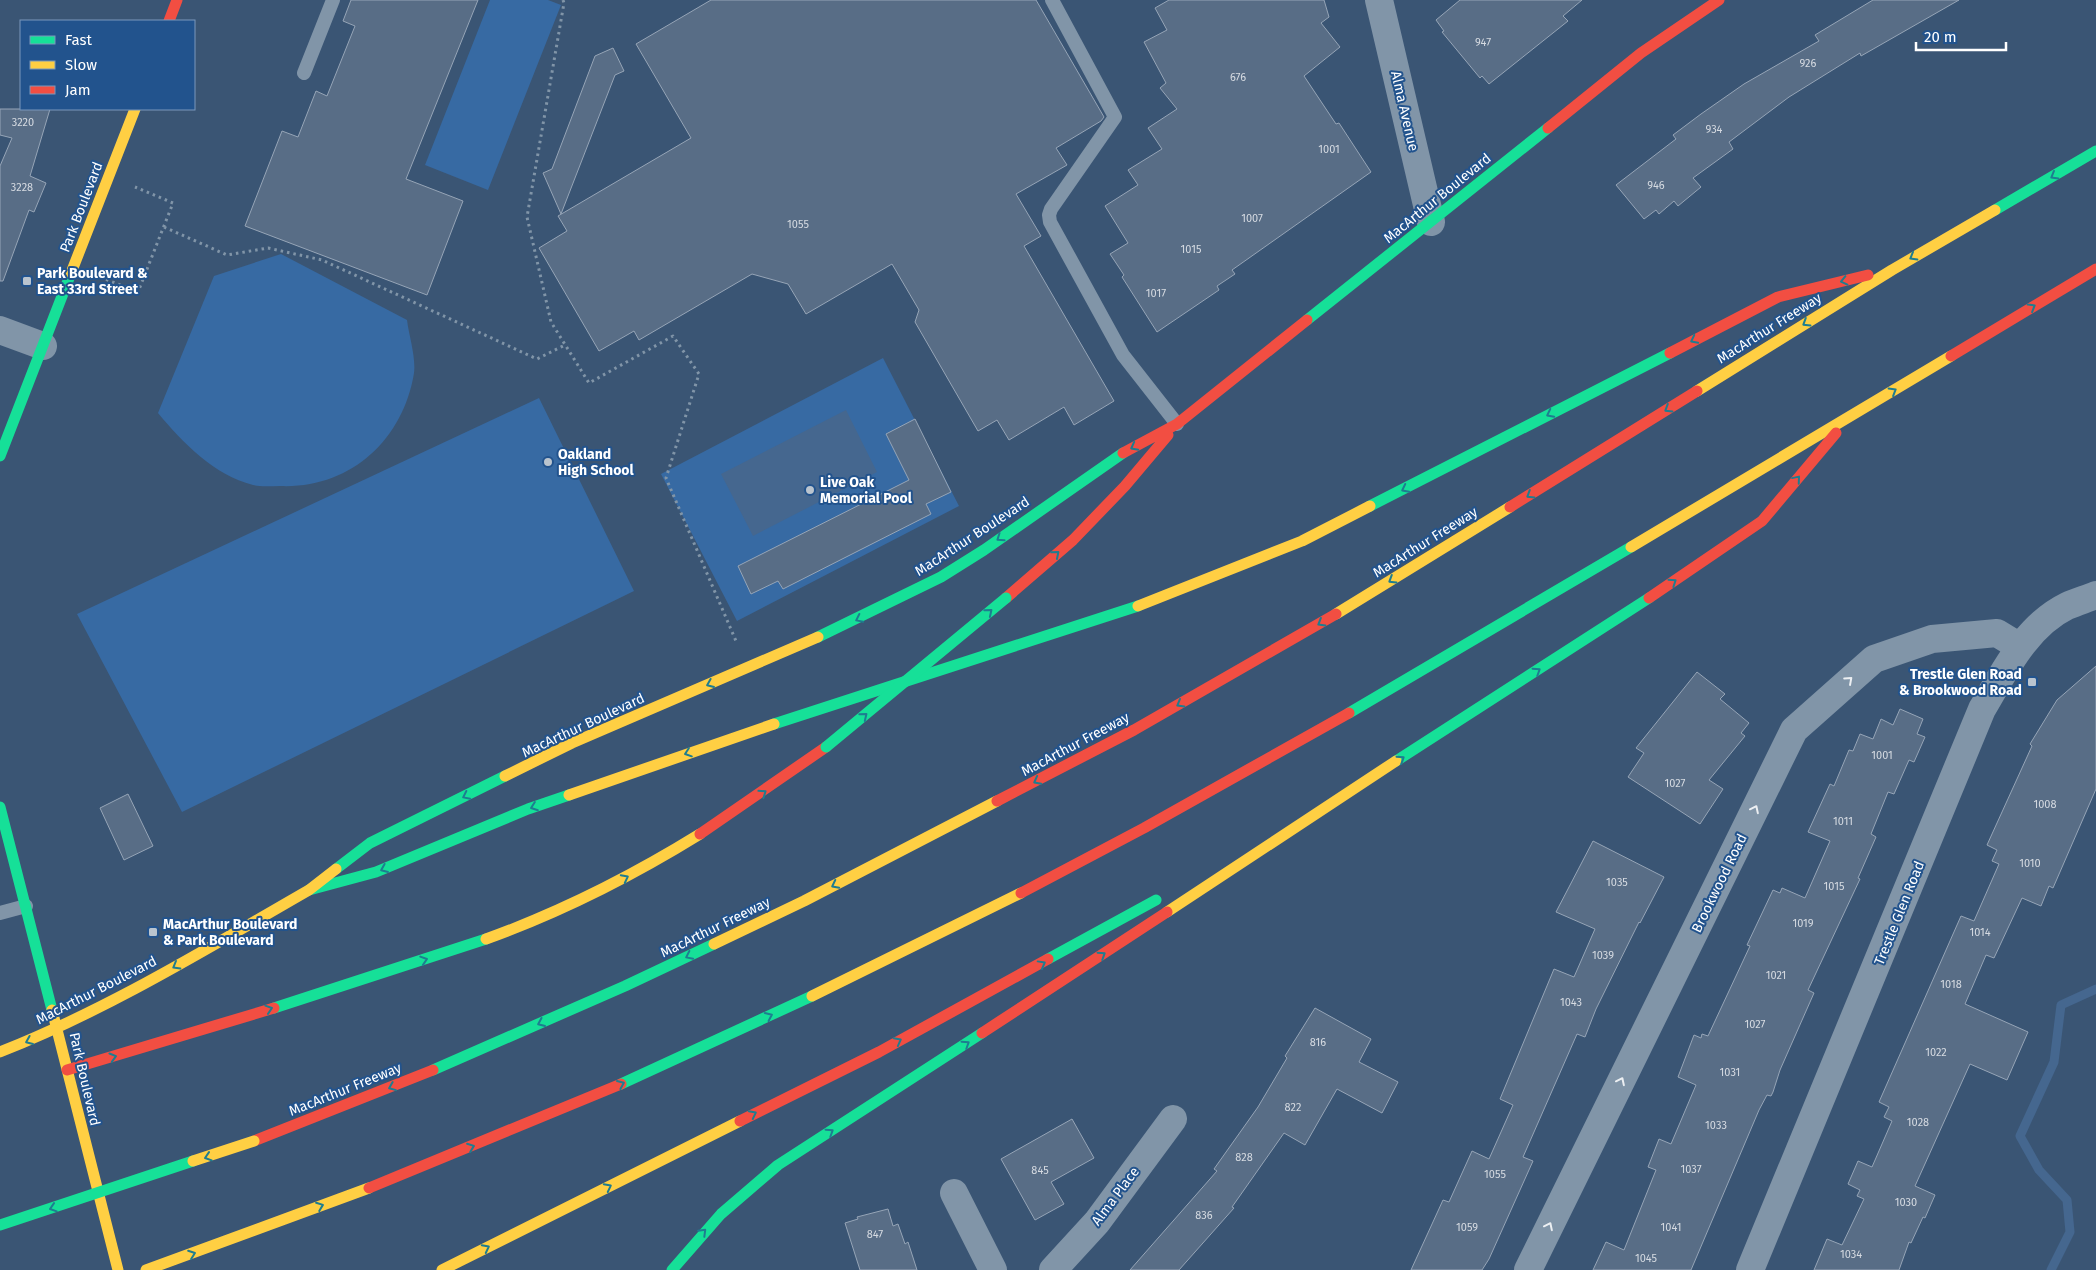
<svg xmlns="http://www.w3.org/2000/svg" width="2096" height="1270" viewBox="0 0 2096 1270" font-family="'Fira Sans',sans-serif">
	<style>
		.park { fill: #376aa3 }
		.water { fill: #45678f }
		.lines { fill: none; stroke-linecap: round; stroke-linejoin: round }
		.stream { stroke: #45678f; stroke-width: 9 }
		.building { fill: #586d86; stroke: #96a5b7 }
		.path { stroke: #8195a8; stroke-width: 3; stroke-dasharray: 2.5 4; stroke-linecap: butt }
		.lane { stroke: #8195a8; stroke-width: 14 }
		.street { stroke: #8195a8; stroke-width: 28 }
		.fast { stroke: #16e098; stroke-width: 11 }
		.slow { stroke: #ffcf43; stroke-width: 11 }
		.jam { stroke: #f24e42; stroke-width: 11 }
		.fast-bridge { stroke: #16e098; stroke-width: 11 }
		.slow-bridge { stroke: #ffcf43; stroke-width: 11 }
		.oneway { stroke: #1e7d90 }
		.oneway2 { stroke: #eceff2 }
		.poi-dot { fill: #bac4ce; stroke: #22538d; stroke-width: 2 }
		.labels { text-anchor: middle; stroke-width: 4; stroke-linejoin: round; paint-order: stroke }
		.number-label { font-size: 11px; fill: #d5dae1 }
		.street-label { font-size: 14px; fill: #fff; stroke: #22538d }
		.poi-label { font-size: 14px; font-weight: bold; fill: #fff; stroke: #22538d; text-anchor: start }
	</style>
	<rect width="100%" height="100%" fill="#3a5574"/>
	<path class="park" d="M 490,0 L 548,0 L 561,5 L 488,190 L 425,165 Z
		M 281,254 L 407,320 C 409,336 416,357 414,373 C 403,441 349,489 280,486 C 271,486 261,487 253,485 C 214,475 183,443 158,413 L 214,276 Z
		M 883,358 L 959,506 L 737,621 L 661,474 Z
		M 539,398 L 634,591 L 182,812 L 77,614 Z"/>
	<path class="water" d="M 846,410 L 877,472 L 753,536 L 721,474 Z"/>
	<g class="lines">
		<path class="stream" d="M 2051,1270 L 2070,1232 L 2067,1200 L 2039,1170 L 2020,1136 L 2054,1062 L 2061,1005 L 2096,989"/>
	</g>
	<path class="building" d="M 351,0 L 478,0 L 406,179 L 463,201 L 427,295 L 245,226 L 282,131 L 298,137 L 316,91 L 327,96 L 355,26 L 343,21 Z
		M 711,0 L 1036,0 L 1104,117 L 1101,121 L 1056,148 L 1067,165 L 1016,194 L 1041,236 L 1024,246 L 1114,401 L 1074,425 L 1064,407 L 1009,440 L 997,420 L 978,431 L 915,322 L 919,310 L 892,264 L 806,314 L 788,284 L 752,274 L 639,340 L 634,331 L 599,351 L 539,248 L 567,231 L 558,216 L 691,138 L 636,44 Z
		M 1169,0 L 1324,0 L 1329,17 L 1321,23 L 1340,47 L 1304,76 L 1336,124 L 1339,123 L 1371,172 L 1232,270 L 1235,274 L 1217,286 L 1219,290 L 1157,332 L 1122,277 L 1124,275 L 1110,254 L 1128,243 L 1105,206 L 1138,185 L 1128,170 L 1162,149 L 1148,128 L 1177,109 L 1160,88 L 1166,83 L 1144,42 L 1167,30 L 1155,8 Z
		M 1460,0 L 1582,0 L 1563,16 L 1568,21 L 1489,84 L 1482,76 L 1480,78 L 1442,32 L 1444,31 L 1436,20 Z
		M 1873,0 L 1959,0 L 1861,56 L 1860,53 L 1789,97 L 1729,142 L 1733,149 L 1693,178 L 1701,187 L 1678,206 L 1674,201 L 1659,214 L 1656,210 L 1644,219 L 1616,185 L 1676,139 L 1673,135 L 1701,114 L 1744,84 L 1819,41 L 1815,35 Z
		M 613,48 L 624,71 L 615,75 L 561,214 L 543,173 L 552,169 L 595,56 Z
		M 0,109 L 50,109 L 30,176 L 46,183 L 34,212 L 29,210 L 3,281 L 0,281 L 0,166 L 12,138 L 0,135 Z
		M 915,419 L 951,492 L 926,504 L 931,514 L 783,589 L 778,581 L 751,594 L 738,566 L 909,480 L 886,434 Z
		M 2096,666 L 2096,789 L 2053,888 L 2049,886 L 2041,906 L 2022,898 L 1994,958 L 1986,955 L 1965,1004 L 2028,1032 L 2007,1080 L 1970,1064 L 1915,1186 L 1935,1195 L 1925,1218 L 1923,1217 L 1911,1243 L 1909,1242 L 1899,1270 L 1814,1270 L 1827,1239 L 1842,1245 L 1864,1199 L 1857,1196 L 1860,1190 L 1848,1184 L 1858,1161 L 1872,1167 L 1892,1121 L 1884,1117 L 1889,1107 L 1879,1102 L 1961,916 L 1974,921 L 1999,864 L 1992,861 L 1997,850 L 1987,845 L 2032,746 L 2030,744 L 2057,700 Z
		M 1697,672 L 1725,694 L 1720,699 L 1749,723 L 1741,733 L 1745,736 L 1709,780 L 1723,789 L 1700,824 L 1628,777 L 1644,753 L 1636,748 Z
		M 1900,709 L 1923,719 L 1917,734 L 1925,737 L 1914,762 L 1909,760 L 1894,794 L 1888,792 L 1871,834 L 1876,837 L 1858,878 L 1860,879 L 1808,990 L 1814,993 L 1780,1070 L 1773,1092 L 1771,1096 L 1767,1095 L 1759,1110 L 1691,1270 L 1593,1270 L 1606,1242 L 1624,1250 L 1656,1170 L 1648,1167 L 1659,1139 L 1671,1144 L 1696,1085 L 1678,1077 L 1694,1035 L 1701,1038 L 1702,1034 L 1708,1036 L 1750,946 L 1747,945 L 1773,890 L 1780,893 L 1782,888 L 1805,898 L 1830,841 L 1808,832 L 1830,784 L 1834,786 L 1849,750 L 1853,751 L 1860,734 L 1873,739 L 1881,719 L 1893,725 Z
		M 128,794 L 153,846 L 124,860 L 100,808 Z
		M 1593,841 L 1664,877 L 1640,923 L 1639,922 L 1596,1009 L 1585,1037 L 1577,1034 L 1523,1157 L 1533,1161 L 1489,1259 L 1482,1270 L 1411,1270 L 1443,1200 L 1449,1202 L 1472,1151 L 1489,1159 L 1513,1105 L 1500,1099 L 1554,969 L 1574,977 L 1595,929 L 1556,912 Z
		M 1315,1008 L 1371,1039 L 1359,1062 L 1398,1082 L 1382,1113 L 1337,1089 L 1305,1145 L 1284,1133 L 1232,1207 L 1234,1208 L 1179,1270 L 1130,1270 L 1217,1171 L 1214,1169 L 1258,1107 L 1287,1058 L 1285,1056 Z
		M 1072,1119 L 1094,1158 L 1051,1182 L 1064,1204 L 1035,1220 L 1001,1159 Z
		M 888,1209 L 893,1226 L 898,1224 L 905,1244 L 908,1242 L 917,1270 L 860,1270 L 845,1223 L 858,1219 L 857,1217 Z"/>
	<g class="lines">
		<path class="path" d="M 563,0 L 564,3 L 527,217 L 551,322 L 589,383 L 673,336 L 699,374 L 666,478 L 736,641
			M 164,227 L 227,255 L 268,248 L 322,260 L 537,359 L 565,345
			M 100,277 L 138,292 L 173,203 L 135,187"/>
		<path class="lane" d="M 1052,0 L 1115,117 L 1051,209 L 1049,215 L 1050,222 L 1123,355 L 1177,424
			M 304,73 L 333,0
			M 0,913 L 26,906"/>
		<path class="street" d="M 1379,0 L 1431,222
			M 0,330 L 43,346
			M 954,1193 L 993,1270
			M 1053,1270 L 1097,1222 L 1173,1119
			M 1528,1270 L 1794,730 L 1874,659 L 1932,639 L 1997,633 L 2020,647
			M 1750,1270 L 1982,709 C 2004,672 2026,626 2067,606 C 2076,602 2086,599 2096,595"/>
		<path class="fast" d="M 1995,210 L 2096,151
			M 1307,320 L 1548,128
			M 0,456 L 71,273
			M 1370,506 L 1670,353
			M 818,637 L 941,577 L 984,550 L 1123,453
			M 1349,713 L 1631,547
			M 774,724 L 1138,606
			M 1396,761 L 1649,598
			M 0,807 L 52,1010
			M 336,869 L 370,843 L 505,776
			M 309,890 L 376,872 L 528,809 L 569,795
			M 1048,959 L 1156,900
			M 274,1008 L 486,939
			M 433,1070 L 625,986 L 714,944
			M 621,1084 L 812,996
			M 672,1270 L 721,1214 L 778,1165 L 982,1033"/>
		<path class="slow" d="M 71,273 L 135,109
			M 1697,391 L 1892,270 L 1995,210
			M 1631,547 L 1951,356
			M 1138,606 L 1302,541 L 1370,506
			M 1336,614 L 1510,507
			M 505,776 L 572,743 L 818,637
			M 569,795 L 774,724
			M 1167,912 L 1396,761
			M 486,939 C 561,912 632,876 700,834
			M 714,944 L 804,901 L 997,801
			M 812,996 L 1021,893
			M 52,1010 L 118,1270
			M 0,1052 C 109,1009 208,948 309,890 L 336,869
			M 146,1270 L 369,1188
			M 442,1270 L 740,1121"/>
		<path class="jam" d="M 169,21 L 177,0
			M 1548,128 L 1641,53 L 1719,0
			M 1670,353 L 1778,297 L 1868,275
			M 1951,356 L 2096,269
			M 1123,453 L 1177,424 L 1307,320
			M 1510,507 L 1697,391
			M 1006,598 L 1073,540 L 1125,486 L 1168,435
			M 1649,598 L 1762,521 L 1836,433
			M 997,801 L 1134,730 L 1336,614
			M 700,834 L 826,747
			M 1021,893 L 1144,828 L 1349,713
			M 982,1033 L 1167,912
			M 67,1070 L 274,1008
			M 740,1121 L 879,1052 L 1048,959
			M 254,1141 L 433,1070
			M 369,1188 L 621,1084"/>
		<path class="fast-bridge" d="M 826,747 L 1006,598
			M 0,1225 L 193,1161"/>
		<path class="slow-bridge" d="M 193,1161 L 254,1141"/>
	</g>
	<defs><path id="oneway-chevron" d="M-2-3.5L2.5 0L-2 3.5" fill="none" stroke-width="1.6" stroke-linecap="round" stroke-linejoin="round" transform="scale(1.25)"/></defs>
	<g class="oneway">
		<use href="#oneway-chevron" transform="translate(2054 176) rotate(150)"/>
		<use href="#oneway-chevron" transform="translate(1913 257) rotate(150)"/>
		<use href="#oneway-chevron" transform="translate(1844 281) rotate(167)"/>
		<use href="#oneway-chevron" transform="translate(2032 307) rotate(-31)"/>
		<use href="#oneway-chevron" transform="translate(1806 323) rotate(148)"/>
		<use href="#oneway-chevron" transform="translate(1694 340) rotate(153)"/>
		<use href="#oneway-chevron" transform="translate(1893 391) rotate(-31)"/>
		<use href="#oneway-chevron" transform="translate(1668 409) rotate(148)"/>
		<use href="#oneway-chevron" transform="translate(1550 414) rotate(153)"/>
		<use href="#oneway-chevron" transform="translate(1134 447) rotate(152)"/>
		<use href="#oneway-chevron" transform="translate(1797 479) rotate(-50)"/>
		<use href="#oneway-chevron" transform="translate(1405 489) rotate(153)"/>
		<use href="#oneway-chevron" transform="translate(1530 495) rotate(148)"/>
		<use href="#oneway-chevron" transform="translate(1000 538) rotate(145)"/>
		<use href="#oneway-chevron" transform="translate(1056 554) rotate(-41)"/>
		<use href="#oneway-chevron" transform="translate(1392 580) rotate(148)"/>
		<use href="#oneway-chevron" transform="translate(1673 582) rotate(-34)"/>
		<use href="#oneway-chevron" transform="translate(989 612) rotate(-40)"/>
		<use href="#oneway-chevron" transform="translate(859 619) rotate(154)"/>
		<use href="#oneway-chevron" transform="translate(1321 623) rotate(149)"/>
		<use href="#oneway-chevron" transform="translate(1537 671) rotate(-33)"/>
		<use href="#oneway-chevron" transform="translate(710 684) rotate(157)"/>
		<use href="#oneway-chevron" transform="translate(1180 704) rotate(150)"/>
		<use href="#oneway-chevron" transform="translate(864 716) rotate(-39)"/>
		<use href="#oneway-chevron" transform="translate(688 753) rotate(161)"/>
		<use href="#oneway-chevron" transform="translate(1401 759) rotate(-33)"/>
		<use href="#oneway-chevron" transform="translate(1037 781) rotate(152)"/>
		<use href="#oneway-chevron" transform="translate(763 793) rotate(-35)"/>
		<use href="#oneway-chevron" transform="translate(466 796) rotate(154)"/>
		<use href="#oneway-chevron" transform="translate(534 807) rotate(160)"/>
		<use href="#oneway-chevron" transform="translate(384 869) rotate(157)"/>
		<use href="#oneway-chevron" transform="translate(625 878) rotate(-27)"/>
		<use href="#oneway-chevron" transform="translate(835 885) rotate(153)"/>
		<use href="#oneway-chevron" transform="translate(1102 955) rotate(-33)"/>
		<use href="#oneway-chevron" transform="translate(689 956) rotate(154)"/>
		<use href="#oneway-chevron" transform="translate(424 960) rotate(-18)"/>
		<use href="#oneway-chevron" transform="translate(1042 964) rotate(-29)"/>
		<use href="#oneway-chevron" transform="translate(176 966) rotate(150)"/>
		<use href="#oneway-chevron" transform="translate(269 1009) rotate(-18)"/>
		<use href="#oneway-chevron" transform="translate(769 1016) rotate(-25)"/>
		<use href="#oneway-chevron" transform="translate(541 1023) rotate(156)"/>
		<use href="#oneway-chevron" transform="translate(29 1041) rotate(157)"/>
		<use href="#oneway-chevron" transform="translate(898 1041) rotate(-28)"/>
		<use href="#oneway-chevron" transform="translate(966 1044) rotate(-33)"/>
		<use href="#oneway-chevron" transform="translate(113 1057) rotate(-16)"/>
		<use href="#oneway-chevron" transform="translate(621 1084) rotate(-23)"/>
		<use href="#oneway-chevron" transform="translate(392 1087) rotate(158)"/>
		<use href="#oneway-chevron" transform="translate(753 1114) rotate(-27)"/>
		<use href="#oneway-chevron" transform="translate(830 1132) rotate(-33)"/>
		<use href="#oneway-chevron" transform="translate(471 1147) rotate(-21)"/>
		<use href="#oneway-chevron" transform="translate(208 1157) rotate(162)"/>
		<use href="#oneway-chevron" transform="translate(608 1187) rotate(-27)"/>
		<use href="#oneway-chevron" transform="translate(320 1206) rotate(-21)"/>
		<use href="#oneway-chevron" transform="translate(53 1208) rotate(162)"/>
		<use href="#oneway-chevron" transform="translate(703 1232) rotate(-45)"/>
		<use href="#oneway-chevron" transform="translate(486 1248) rotate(-27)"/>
		<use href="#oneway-chevron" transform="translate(192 1254) rotate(-20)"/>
	</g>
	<g class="oneway2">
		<use href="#oneway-chevron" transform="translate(1849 680) rotate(-42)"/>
		<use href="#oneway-chevron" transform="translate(1755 809) rotate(-64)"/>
		<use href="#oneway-chevron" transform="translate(1621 1081) rotate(-64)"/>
		<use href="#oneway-chevron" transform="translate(1549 1226) rotate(-64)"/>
	</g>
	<g class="poi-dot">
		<rect x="22" y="276" width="10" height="10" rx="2.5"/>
		<circle cx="548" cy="462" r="5"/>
		<circle cx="810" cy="490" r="5"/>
		<rect x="2027" y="677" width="10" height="10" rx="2.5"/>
		<rect x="148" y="927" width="10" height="10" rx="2.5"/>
	</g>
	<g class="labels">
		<g class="number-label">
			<text x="1483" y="46">947</text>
			<text x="1808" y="67">926</text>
			<text x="1238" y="81">676</text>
			<text x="23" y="126">3220</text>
			<text x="1714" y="133">934</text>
			<text x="1329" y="153">1001</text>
			<text x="1656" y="189">946</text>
			<text x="22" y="191">3228</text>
			<text x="1252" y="222">1007</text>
			<text x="798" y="228">1055</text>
			<text x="1191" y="253">1015</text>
			<text x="1156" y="297">1017</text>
			<text x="1882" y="759">1001</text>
			<text x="1675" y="787">1027</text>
			<text x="2045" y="808">1008</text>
			<text x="1843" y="825">1011</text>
			<text x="2030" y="867">1010</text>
			<text x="1617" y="886">1035</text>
			<text x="1834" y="890">1015</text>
			<text x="1803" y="927">1019</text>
			<text x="1980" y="936">1014</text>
			<text x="1603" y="959">1039</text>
			<text x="1776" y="979">1021</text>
			<text x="1951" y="988">1018</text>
			<text x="1571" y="1006">1043</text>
			<text x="1755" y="1028">1027</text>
			<text x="1318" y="1046">816</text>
			<text x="1936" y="1056">1022</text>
			<text x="1730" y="1076">1031</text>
			<text x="1293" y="1111">822</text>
			<text x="1918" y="1126">1028</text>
			<text x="1716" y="1129">1033</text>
			<text x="1244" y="1161">828</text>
			<text x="1691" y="1173">1037</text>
			<text x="1040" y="1174">845</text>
			<text x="1495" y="1178">1055</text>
			<text x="1906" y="1206">1030</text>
			<text x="1204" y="1219">836</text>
			<text x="1467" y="1231">1059</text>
			<text x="1671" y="1231">1041</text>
			<text x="875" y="1238">847</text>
			<text x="1851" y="1258">1034</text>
			<text x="1646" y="1262">1045</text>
		</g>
		<g class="street-label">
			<text transform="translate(1405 111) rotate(77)" y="5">Alma Avenue</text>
			<text transform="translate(1437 198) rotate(-39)" y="5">MacArthur Boulevard</text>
			<text transform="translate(81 207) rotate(-69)" y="5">Park Boulevard</text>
			<text transform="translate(1769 328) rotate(-32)" y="5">MacArthur Freeway</text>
			<text transform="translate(972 536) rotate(-33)" y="5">MacArthur Boulevard</text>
			<text transform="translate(1425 542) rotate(-32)" y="5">MacArthur Freeway</text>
			<text transform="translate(583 725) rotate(-25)" y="5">MacArthur Boulevard</text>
			<text transform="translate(1075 744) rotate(-28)" y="5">MacArthur Freeway</text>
			<text transform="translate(1719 883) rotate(-64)" y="5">Brookwood Road</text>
			<text transform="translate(1899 913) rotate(-68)" y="5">Trestle Glen Road</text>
			<text transform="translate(715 927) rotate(-26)" y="5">MacArthur Freeway</text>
			<text transform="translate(96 990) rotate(-27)" y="5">MacArthur Boulevard</text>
			<text transform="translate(85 1079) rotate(77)" y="5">Park Boulevard</text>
			<text transform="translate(345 1089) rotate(-22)" y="5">MacArthur Freeway</text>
			<text transform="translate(1115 1196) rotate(-53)" y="5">Alma Place</text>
		</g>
		<g class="poi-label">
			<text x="37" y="278">Park Boulevard &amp;<tspan x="37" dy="16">East 33rd Street</tspan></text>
			<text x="558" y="459">Oakland<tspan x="558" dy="16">High School</tspan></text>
			<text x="820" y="487">Live Oak<tspan x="820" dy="16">Memorial Pool</tspan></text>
			<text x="2022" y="679" text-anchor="end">Trestle Glen Road<tspan x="2022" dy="16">&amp; Brookwood Road</tspan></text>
			<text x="163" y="929">MacArthur Boulevard<tspan x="163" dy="16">&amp; Park Boulevard</tspan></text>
		</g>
	</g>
	<rect x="20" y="20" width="175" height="90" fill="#22538d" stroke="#7a98bb"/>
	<rect x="30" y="36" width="25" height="8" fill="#16e098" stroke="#7a98bb"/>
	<text x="65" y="45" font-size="15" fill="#ffffff">Fast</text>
	<rect x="30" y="61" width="25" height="8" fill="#ffcf43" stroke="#7a98bb"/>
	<text x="65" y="70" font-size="15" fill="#ffffff">Slow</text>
	<rect x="30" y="86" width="25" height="8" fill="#f24e42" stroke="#7a98bb"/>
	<text x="65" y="95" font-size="15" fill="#ffffff">Jam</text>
	<path d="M1916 42v8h90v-8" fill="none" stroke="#ffffff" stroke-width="2.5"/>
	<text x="1924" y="42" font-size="15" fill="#ffffff" stroke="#22538d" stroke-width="4" paint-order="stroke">20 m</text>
</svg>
